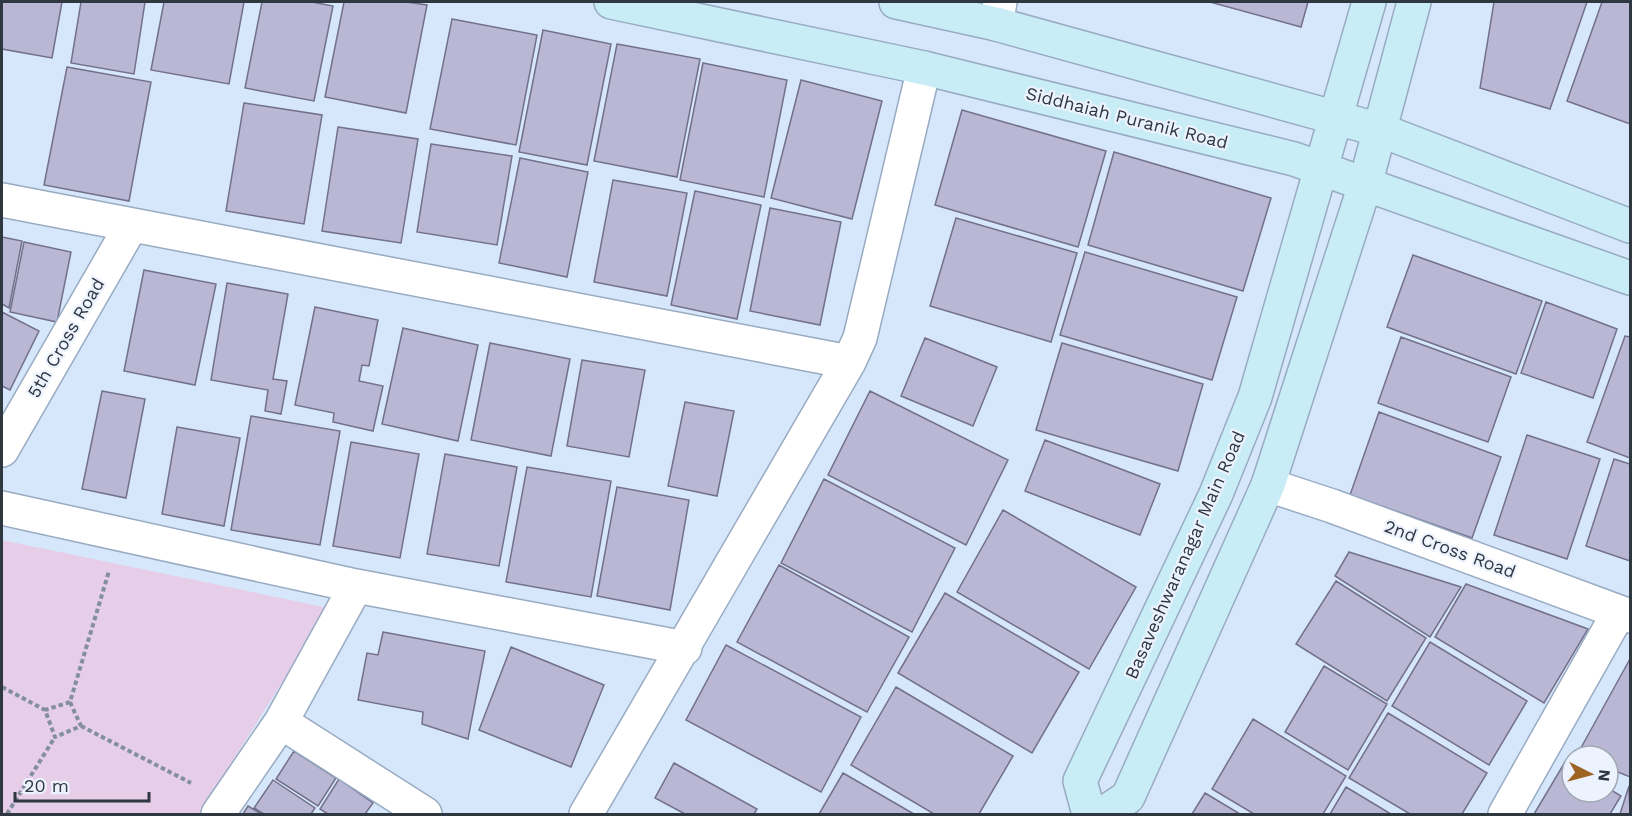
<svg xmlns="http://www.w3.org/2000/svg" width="1632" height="816" viewBox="0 0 1632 816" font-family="'Work Sans',sans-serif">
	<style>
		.green { fill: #e6cee8 }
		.building { fill: #b9b7d4; stroke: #72708a; stroke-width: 1.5 }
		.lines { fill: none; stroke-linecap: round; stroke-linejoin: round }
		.street-casing { stroke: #98abc2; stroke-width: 36 }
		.secondary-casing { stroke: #98abc2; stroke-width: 36 }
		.path { stroke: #838f9e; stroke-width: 4; stroke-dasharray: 4.5 3; stroke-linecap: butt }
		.street { stroke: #fff; stroke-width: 33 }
		.secondary { stroke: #c9edf7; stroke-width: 33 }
		.labels { text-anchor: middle; stroke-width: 4.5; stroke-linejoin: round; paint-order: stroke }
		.street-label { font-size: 18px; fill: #2f3740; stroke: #ecf3fe }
	</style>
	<rect width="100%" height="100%" fill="#d7e7fb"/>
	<path class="green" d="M 2,540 L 329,608 L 199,814 L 2,814 Z"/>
	<path class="building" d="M 2,2 L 62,2 L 52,58 L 2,49 Z
		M 81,2 L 145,2 L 134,74 L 71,63 Z
		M 164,2 L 244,2 L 229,84 L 151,70 Z
		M 262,2 L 312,2 L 333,6 L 314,101 L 245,88 Z
		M 344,2 L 407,2 L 427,5 L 406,113 L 325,97 Z
		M 1210,2 L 1308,2 L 1301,27 Z
		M 1494,2 L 1587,2 L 1550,109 L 1480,88 Z
		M 1602,2 L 1630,2 L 1630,124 L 1567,101 Z
		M 452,19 L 537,35 L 516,145 L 430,129 Z
		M 543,30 L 611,44 L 587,165 L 519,152 Z
		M 617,44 L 700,59 L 677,177 L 594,161 Z
		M 703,63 L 787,80 L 764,197 L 680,180 Z
		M 67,67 L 151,82 L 129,201 L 44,185 Z
		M 801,80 L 882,101 L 852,219 L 771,198 Z
		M 244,103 L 322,115 L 304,224 L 226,211 Z
		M 962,110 L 1106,151 L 1078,247 L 935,205 Z
		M 338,127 L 418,139 L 401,243 L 322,231 Z
		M 431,144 L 512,156 L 497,245 L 417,232 Z
		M 1114,152 L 1271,198 L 1243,291 L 1088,245 Z
		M 520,158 L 588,172 L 567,277 L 499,263 Z
		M 613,180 L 687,193 L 667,296 L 594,282 Z
		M 695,191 L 761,205 L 737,319 L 671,305 Z
		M 770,208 L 841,222 L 820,325 L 750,311 Z
		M 956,218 L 1077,253 L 1051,342 L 930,306 Z
		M 2,237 L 22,241 L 9,308 L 2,304 Z
		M 24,242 L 71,252 L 57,322 L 10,312 Z
		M 1085,252 L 1237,297 L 1212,380 L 1060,335 Z
		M 1413,255 L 1542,301 L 1516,374 L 1387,327 Z
		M 144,270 L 216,284 L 195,385 L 124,371 Z
		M 227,283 L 288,294 L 273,379 L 287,381 L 281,414 L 265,411 L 268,390 L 211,380 Z
		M 1546,302 L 1617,329 L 1593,398 L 1521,373 Z
		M 315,307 L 378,320 L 369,366 L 362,365 L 359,381 L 383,386 L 373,431 L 333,422 L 334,413 L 295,405 Z
		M 2,312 L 39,331 L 10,390 L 2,386 Z
		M 403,328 L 478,345 L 458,441 L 382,424 Z
		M 1625,336 L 1630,337 L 1630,458 L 1587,442 Z
		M 1401,337 L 1511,377 L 1488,442 L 1378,403 Z
		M 925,338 L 997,367 L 973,426 L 901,396 Z
		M 490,343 L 570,359 L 551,456 L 471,440 Z
		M 1062,343 L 1203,384 L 1178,471 L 1036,430 Z
		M 582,360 L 645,370 L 629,457 L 567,446 Z
		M 102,391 L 145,399 L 126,498 L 82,489 Z
		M 870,391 L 1008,460 L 966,545 L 828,475 Z
		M 685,402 L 734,411 L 717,496 L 668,486 Z
		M 1379,412 L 1501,457 L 1472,538 L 1350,495 Z
		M 251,416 L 340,431 L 320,545 L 231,530 Z
		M 177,427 L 240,438 L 224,526 L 162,514 Z
		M 1527,435 L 1600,459 L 1567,559 L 1494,535 Z
		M 1045,440 L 1160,484 L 1140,535 L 1025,491 Z
		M 351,442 L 419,454 L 400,558 L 333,546 Z
		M 445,454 L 517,467 L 499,566 L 427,554 Z
		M 1614,459 L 1630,464 L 1630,561 L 1586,546 Z
		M 527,467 L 611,481 L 591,597 L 506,582 Z
		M 824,479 L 955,548 L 912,632 L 781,563 Z
		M 617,487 L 689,500 L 670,610 L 597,596 Z
		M 1003,510 L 1136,587 L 1089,669 L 957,592 Z
		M 1349,552 L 1461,587 L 1430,637 L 1335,576 Z
		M 779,565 L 909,637 L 867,712 L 737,642 Z
		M 1336,581 L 1426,638 L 1387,701 L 1296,644 Z
		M 1466,584 L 1588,629 L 1544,703 L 1435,637 Z
		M 945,593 L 1079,672 L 1032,753 L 898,673 Z
		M 383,632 L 485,651 L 468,739 L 422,724 L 423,712 L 358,700 L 367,653 L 378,655 Z
		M 1430,642 L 1527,701 L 1489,765 L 1392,706 Z
		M 726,645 L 861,717 L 821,792 L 686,720 Z
		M 511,647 L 604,685 L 571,767 L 479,730 Z
		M 1630,659 L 1630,777 L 1608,768 L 1608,756 L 1577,755 Z
		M 1324,666 L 1387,704 L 1348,770 L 1285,732 Z
		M 896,687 L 1013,756 L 979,814 L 934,814 L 851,765 Z
		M 1388,713 L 1487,773 L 1462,814 L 1410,814 L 1349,778 Z
		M 1253,719 L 1346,776 L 1323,814 L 1254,814 L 1212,789 Z
		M 294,751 L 336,778 L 318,806 L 276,779 Z
		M 1565,762 L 1572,767 L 1572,792 L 1608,792 L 1608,788 L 1621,796 L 1610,814 L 1534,814 Z
		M 674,763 L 757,809 L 754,814 L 685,814 L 655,798 Z
		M 843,773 L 914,814 L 819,814 Z
		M 339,779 L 373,803 L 365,814 L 328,814 L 320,809 Z
		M 273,780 L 315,808 L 311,814 L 264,814 L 254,808 Z
		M 1629,786 L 1630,814 L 1620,814 Z
		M 1346,787 L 1391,814 L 1330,814 Z
		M 1205,793 L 1240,814 L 1192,814 Z
		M 248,806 L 261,814 L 243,814 Z"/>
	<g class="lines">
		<g class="street-casing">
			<path id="street" d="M 996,24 L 1000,2
				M 2,200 L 849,362
				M 2,450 L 131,226
				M 1268,485 L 1332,506 L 1630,616
				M 2,508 L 356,586 L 685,648
				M 281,722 L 425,814
				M 218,814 L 281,722 L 356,586
				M 586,814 L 849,362 L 860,338 L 924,68
				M 1505,814 L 1619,612"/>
		</g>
		<g class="secondary-casing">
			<path id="secondary" d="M 611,2 L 924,68 L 1294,159 L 1630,278
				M 896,2 L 996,24 L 1380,130 L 1630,226
				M 1089,814 L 1080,781 L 1216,494 L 1255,397 L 1369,2
				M 1103,814 L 1128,797 L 1268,485 L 1365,185 L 1414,2"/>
		</g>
		<path class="path" d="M 2,687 L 45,710
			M 70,702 L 45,710 L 55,737 L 81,726 L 70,702 L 109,571
			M 81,726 L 191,783
			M 7,814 L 55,737"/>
		<use href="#street" class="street"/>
		<use href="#secondary" class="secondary"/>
	</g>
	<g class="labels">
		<g class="street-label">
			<text transform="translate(1127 118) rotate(14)" y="6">Siddhaiah Puranik Road</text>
			<text transform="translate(66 338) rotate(-60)" y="6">5th Cross Road</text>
			<text transform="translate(1450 549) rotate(20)" y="6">2nd Cross Road</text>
			<text transform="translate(1185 555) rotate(-66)" y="6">Basaveshwaranagar Main Road</text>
		</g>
	</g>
	<rect width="1632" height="816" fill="none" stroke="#2f3740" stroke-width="6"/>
	<g transform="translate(1590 774) rotate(96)"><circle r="28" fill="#ecf3fe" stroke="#a0a8b2" stroke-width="1.5"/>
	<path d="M0-4.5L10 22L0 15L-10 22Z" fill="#9e6423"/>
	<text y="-9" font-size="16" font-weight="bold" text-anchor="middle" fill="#2f3740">N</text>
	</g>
	<path d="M15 792v9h134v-9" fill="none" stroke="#2f3740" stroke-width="3"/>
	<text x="24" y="792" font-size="18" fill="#2f3740" stroke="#ecf3fe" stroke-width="4.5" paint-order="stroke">20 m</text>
</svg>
